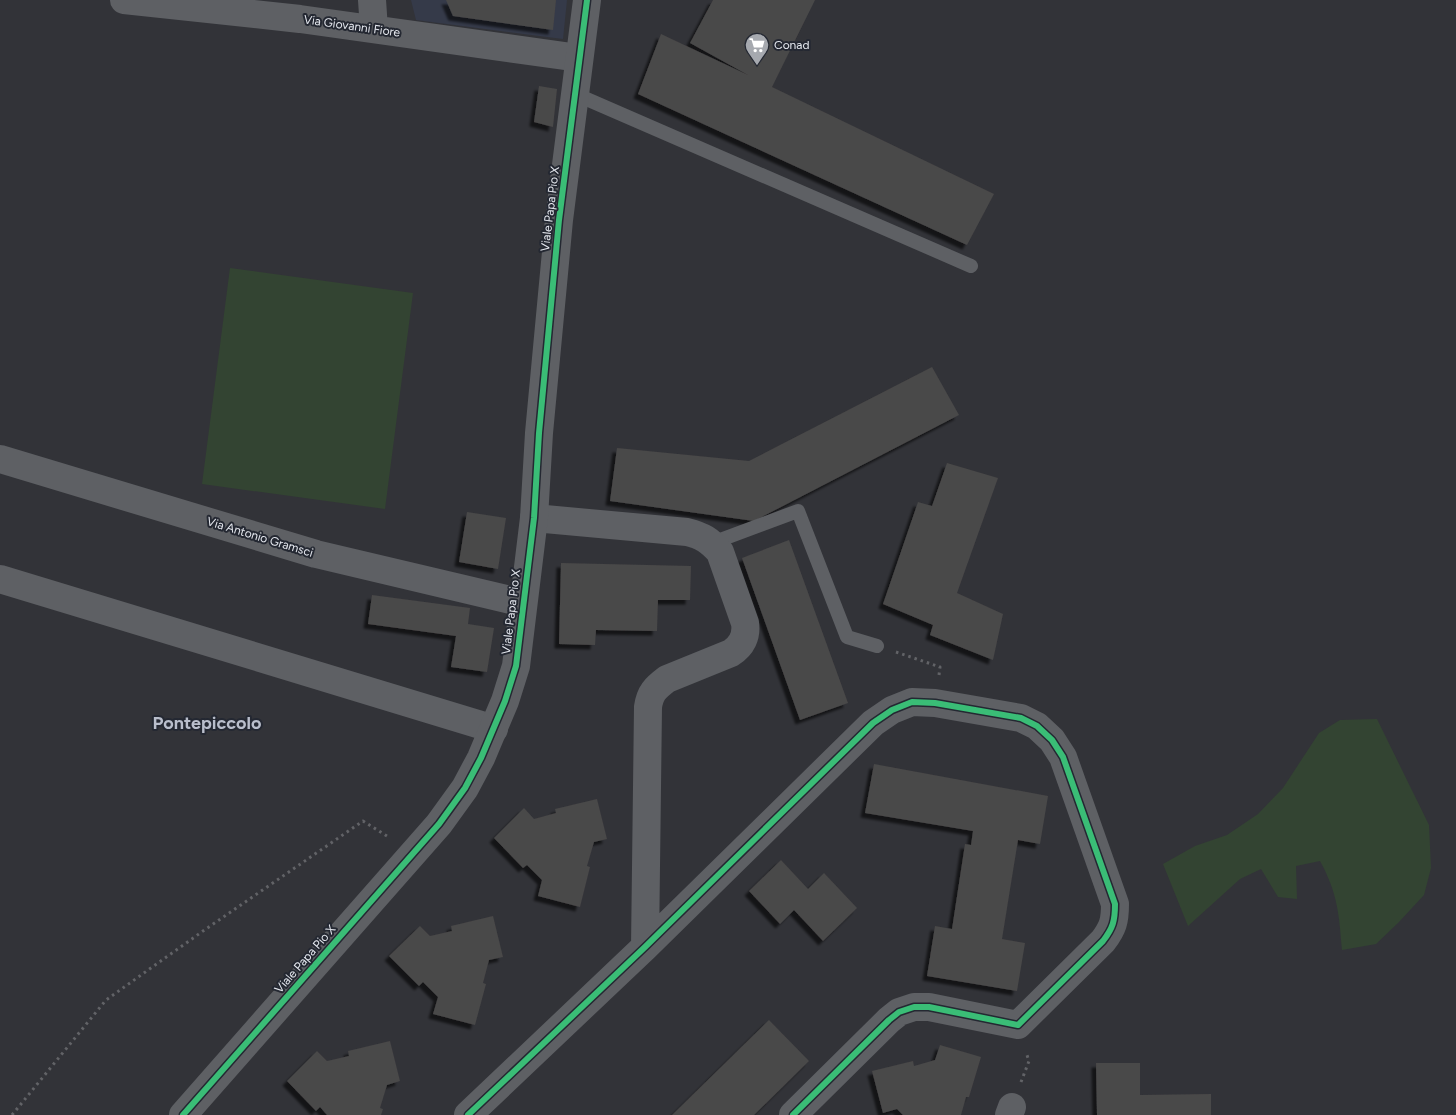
<svg xmlns="http://www.w3.org/2000/svg" width="1456" height="1115" viewBox="0 0 1456 1115" font-family="Figtree,sans-serif">
	<style>
		.built { fill: #353a49 }
		.green { fill: #334432 }
		.building { fill: #494848; filter: url(#shadow) }
		.lines { fill: none; stroke-linecap: round; stroke-linejoin: round }
		.path { stroke: #626367; stroke-width: 3; stroke-dasharray: 2.5 4; stroke-linecap: butt }
		.service { stroke: #5e6064; stroke-width: 14 }
		.minor { stroke: #5e6064; stroke-width: 28 }
		.tertiary { stroke: #5e6064; stroke-width: 28 }
		.cycleway-casing { stroke: #242832; stroke-width: 9 }
		.cycleway { stroke: #3abd76; stroke-width: 6 }
		.labels { text-anchor: middle; stroke-width: 4; stroke-linejoin: round; paint-order: stroke }
		.street-label { font-size: 12px; fill: #e5e8ef; stroke: #242832 }
		.poi-label { font-size: 12px; fill: #e5e8ef; stroke: #242832; text-anchor: start }
		.district-label { font-size: 18px; font-weight: bold; fill: #b9becb; stroke: #242832 }
	</style>
	<defs>
		<filter id="shadow"><feDropShadow dx="-4.5" dy="4.5" stdDeviation="1" flood-color="#0009"/></filter>
	</defs>
	<rect width="100%" height="100%" fill="#323338"/>
	<path class="built" d="M 411,0 L 567,0 L 563,39 L 416,20 Z"/>
	<path class="green" d="M 230,268 L 413,293 L 385,509 L 202,484 Z
		M 1377,719 L 1429,825 L 1431,868 L 1424,895 L 1399,922 L 1376,944 L 1342,950 C 1339,914 1338,894 1320,861 L 1296,866 L 1297,899 L 1278,897 L 1261,869 L 1240,879 L 1188,926 L 1163,864 L 1195,846 L 1227,835 L 1258,814 L 1283,788 L 1319,733 L 1340,720 Z"/>
	<path class="building" d="M 446,0 L 556,0 L 553,30 L 453,16 Z
		M 713,0 L 815,0 L 772,87 L 994,194 L 967,245 L 638,94 L 661,34 L 748,75 L 690,43 Z
		M 539,86 L 557,89 L 553,127 L 534,122 Z
		M 932,367 L 959,415 L 754,521 L 610,501 L 617,448 L 749,461 Z
		M 947,463 L 998,478 L 957,593 L 1003,614 L 993,660 L 930,635 L 933,625 L 883,604 L 918,502 L 932,506 Z
		M 467,512 L 506,518 L 498,569 L 459,562 Z
		M 789,540 L 848,703 L 800,720 L 742,558 Z
		M 561,563 L 691,566 L 690,600 L 658,600 L 657,631 L 596,630 L 595,645 L 559,644 Z
		M 372,595 L 470,608 L 468,624 L 494,628 L 487,672 L 451,667 L 456,636 L 368,624 Z
		M 874,764 L 1048,796 L 1040,844 L 1018,840 L 1002,939 L 1025,943 L 1017,991 L 927,976 L 935,926 L 952,929 L 965,844 L 971,845 L 973,831 L 865,813 Z
		M 597,799 L 607,839 L 594,842 L 587,866 L 590,867 L 580,907 L 538,896 L 542,880 L 527,865 L 523,868 L 494,838 L 524,808 L 534,819 L 556,813 L 555,809 Z
		M 781,860 L 808,889 L 824,873 L 857,908 L 823,941 L 794,910 L 780,924 L 749,891 Z
		M 493,916 L 503,957 L 489,960 L 483,983 L 486,984 L 475,1025 L 433,1014 L 438,997 L 423,982 L 419,986 L 389,956 L 420,926 L 430,936 L 452,931 L 451,926 Z
		M 769,1020 L 809,1061 L 754,1115 L 672,1115 Z
		M 390,1041 L 400,1081 L 387,1085 L 380,1108 L 383,1109 L 381,1115 L 327,1115 L 320,1107 L 316,1111 L 287,1081 L 317,1051 L 327,1061 L 349,1056 L 348,1051 Z
		M 940,1045 L 981,1057 L 969,1097 L 966,1097 L 961,1115 L 903,1115 L 897,1109 L 883,1113 L 872,1071 L 913,1061 L 914,1066 L 935,1060 Z
		M 1096,1063 L 1140,1063 L 1140,1095 L 1211,1094 L 1211,1115 L 1097,1115 Z"/>
	<g class="lines">
		<path class="path" d="M 896,652 L 940,667 L 939,675
			M 1021,1082 L 1029,1061 L 1026,1052
			M 12,1115 L 106,1000 L 203,931 L 363,821 L 390,838"/>
		<path class="service" d="M 575,94 L 971,266
			M 712,543 L 798,511 L 847,637 L 877,646"/>
		<path class="minor" d="M 124,0 L 300,19 L 579,58
			M 372,0 L 374,29
			M 0,459 L 316,554 L 523,603
			M 534,518 L 687,532 C 703,536 709,540 720,552 L 745,623 C 747,636 742,646 731,653 L 667,679 C 655,688 650,693 648,707 L 645,947
			M 0,579 L 494,729
			M 468,1115 L 645,947 L 873,723 L 892,710 L 912,702 L 935,703 L 1021,718 L 1037,726 L 1052,740 L 1063,757 L 1115,904 C 1115,921 1113,928 1103,941 L 1018,1025 L 929,1007 L 914,1007 L 899,1012 L 889,1020 L 793,1115
			M 1009,1115 L 1012,1107"/>
		<path class="tertiary" d="M 183,1115 L 439,824 L 465,788 L 481,758 L 505,701 L 516,666 L 534,518 L 539,433 L 559,220 L 587,0"/>
		<g class="cycleway-casing">
			<path id="cycleway" d="M 183,1115 L 439,824 L 465,788 L 481,758 L 505,701 L 516,666 L 534,518 L 539,433 L 559,220 L 587,0
				M 468,1115 L 645,947 L 873,723 L 892,710 L 912,702 L 935,703 L 1021,718 L 1037,726 L 1052,740 L 1063,757 L 1115,904 C 1115,921 1113,928 1103,941 L 1018,1025 L 929,1007 L 914,1007 L 899,1012 L 889,1020 L 793,1115"/>
		</g>
		<use href="#cycleway" class="cycleway"/>
	</g>
	<defs>
		<g id="supermarket-pin" transform="scale(1.25)"><path d="M0 17L-7.5 6A9.5 9.5 0 1 1 7.5 6Z" fill="#a6a9af" stroke="#242832"/><path d="M-6-5.5h2.5l.6 2H6L4.5 2H-2.5L-4.4-4H-6ZM-1.5 3.2a1.3 1.3 0 1 0 .1 0ZM3 3.2a1.3 1.3 0 1 0 .1 0Z" fill="#fff"/></g>
	</defs>
	<g fill-rule="evenodd">
		<use href="#supermarket-pin" x="757" y="45"/>
	</g>
	<g class="labels">
		<g class="street-label">
			<text transform="translate(352 26) rotate(8)" y="4">Via Giovanni Fiore</text>
			<text transform="translate(550 209) rotate(-83)" y="4">Viale Papa Pio X</text>
			<text transform="translate(260 537) rotate(17)" y="4">Via Antonio Gramsci</text>
			<text transform="translate(511 612) rotate(-83)" y="4">Viale Papa Pio X</text>
			<text transform="translate(305 959) rotate(-49)" y="4">Viale Papa Pio X</text>
		</g>
		<g class="poi-label">
			<text x="774" y="49">Conad</text>
		</g>
		<g class="district-label">
			<text x="207" y="729">Pontepiccolo</text>
		</g>
	</g>
</svg>
